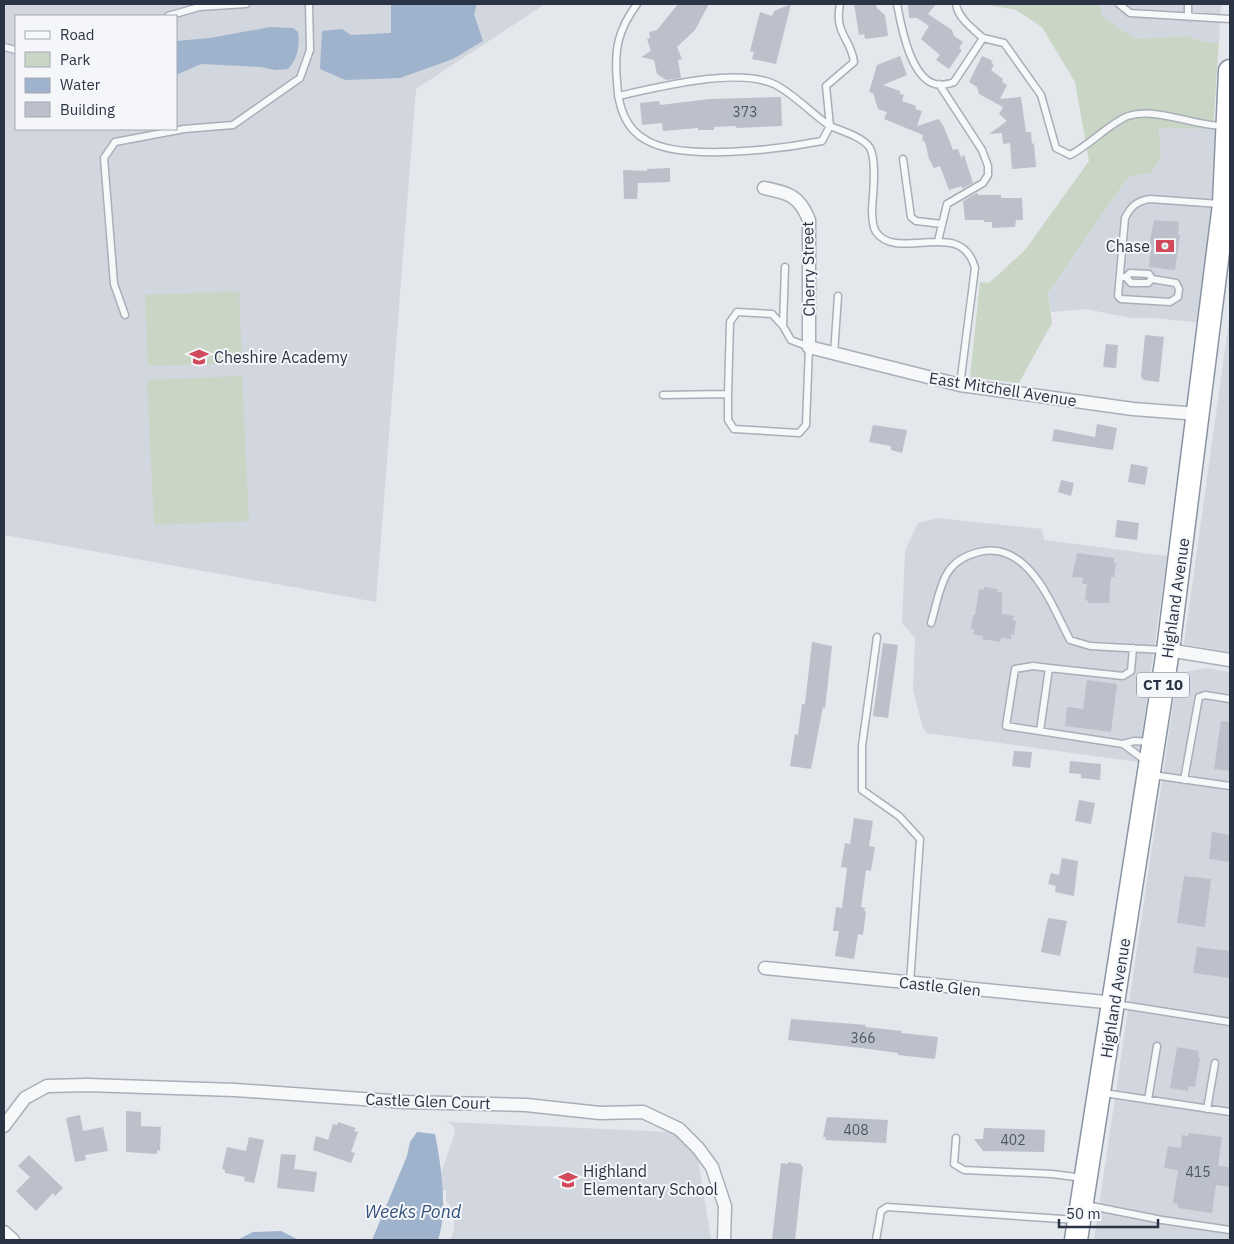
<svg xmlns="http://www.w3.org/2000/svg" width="1234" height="1244" viewBox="0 0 1234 1244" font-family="'IBM Plex Sans',sans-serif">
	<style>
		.built { fill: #d2d6de; fill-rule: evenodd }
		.green { fill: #c9d6c5 }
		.water { fill: #9fb4cc }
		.building { fill: #bbc0ca }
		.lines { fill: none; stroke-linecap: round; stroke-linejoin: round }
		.lane-casing { stroke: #a9aeb7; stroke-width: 9 }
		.street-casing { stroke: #a9aeb7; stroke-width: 15 }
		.highway-casing { stroke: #8b94a3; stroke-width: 25 }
		.lane { stroke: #f7f8fa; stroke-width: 6 }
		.street { stroke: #f7f8fa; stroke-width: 12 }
		.highway { stroke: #fff; stroke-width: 22 }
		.labels { text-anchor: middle; stroke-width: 4; stroke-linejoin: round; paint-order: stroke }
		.number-label { font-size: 14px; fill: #4f5766 }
		.shield { fill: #f4f6f9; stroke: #676e7b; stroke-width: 1 }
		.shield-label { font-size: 15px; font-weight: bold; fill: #2b3445 }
		.poi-label { font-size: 16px; fill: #2b3445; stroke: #f4f6f9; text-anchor: start }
		.street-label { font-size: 16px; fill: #2b3445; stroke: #f4f6f9 }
		.water-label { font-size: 18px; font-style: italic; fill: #34527a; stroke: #f4f6f9 }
	</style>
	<rect width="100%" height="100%" fill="#e4e7ec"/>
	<path class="built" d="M 4,4 L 545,4 L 416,89 L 376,602 L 4,535 ZM 16,16 L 176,16 L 176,129 L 16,129 Z
		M 1099,4 L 1221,4 L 1219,42 L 1208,43 L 1187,36 L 1135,39 L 1104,18 Z
		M 1159,128 L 1217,129 L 1212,218 L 1203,323 L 1155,318 L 1131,318 L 1086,309 L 1051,312 L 1048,293 L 1128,177 L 1151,173 L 1161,157 Z
		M 1230,313 L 1230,652 L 1184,644 Z
		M 937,518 L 1042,529 L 1044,540 L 1167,556 L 1138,762 L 927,733 L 923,728 L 913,690 L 915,638 L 902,623 L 905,551 L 918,523 Z
		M 1206,668 L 1230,672 L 1230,1240 L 1094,1240 L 1176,685 L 1184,672 Z
		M 447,1122 L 694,1133 L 711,1240 L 450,1240 L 454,1230 L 454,1212 L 446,1200 L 446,1190 L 417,1198 L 441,1173 L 455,1133 L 454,1126 Z"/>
	<path class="green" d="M 983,4 L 1099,4 L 1104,18 L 1135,39 L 1187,36 L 1208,43 L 1219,42 L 1213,129 L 1159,128 L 1161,157 L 1151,173 L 1128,177 L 1048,293 L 1052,323 L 1019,383 L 970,377 L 980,282 L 989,283 L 1025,250 L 1089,161 L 1075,82 L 1042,27 L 1016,10 Z
		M 239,291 L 242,363 L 148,366 L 145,295 Z
		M 242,376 L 249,521 L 154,525 L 147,380 Z"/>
	<path class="water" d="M 391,4 L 477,4 L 474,14 L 483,41 L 453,59 L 400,78 L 345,80 L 320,69 L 322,31 L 342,29 L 351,35 L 391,33 Z
		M 270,27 L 293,28 L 298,32 C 300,45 298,58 288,69 L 275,70 L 261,67 L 201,64 L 176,75 L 176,41 L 210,38 Z
		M 417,1132 L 435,1134 C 441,1164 448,1212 438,1240 L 372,1240 L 407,1156 L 410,1142 Z
		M 281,1231 L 299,1240 L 237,1240 L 253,1232 Z"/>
	<path class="building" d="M 678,4 L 709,4 L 695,30 L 677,47 L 682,59 L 678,60 L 681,78 L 666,80 L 657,74 L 654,60 L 641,57 L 651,51 L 647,39 L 650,38 L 649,32 L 657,30 Z
		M 791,4 L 776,64 L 752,59 L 754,52 L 750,51 L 760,12 L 772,16 L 774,11 Z
		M 854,4 L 876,4 L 877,8 L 885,15 L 888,36 L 865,39 L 864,34 L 859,35 Z
		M 908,4 L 936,4 L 928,14 L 952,30 L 954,36 L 963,42 L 959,48 L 962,50 L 949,69 L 936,60 L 940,55 L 921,39 L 929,26 L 917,18 L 909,18 Z
		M 900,56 L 907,75 L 883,85 L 900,91 L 900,94 L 904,95 L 902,101 L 916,106 L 915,109 L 922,111 L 917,126 L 939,119 L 944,127 L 953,150 L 958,149 L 962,160 L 962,156 L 964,155 L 973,183 L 962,189 L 962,186 L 949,190 L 940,166 L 934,168 L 929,159 L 925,142 L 922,140 L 923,135 L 884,119 L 887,112 L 878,109 L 873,93 L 869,92 L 877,65 Z
		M 982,56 L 993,61 L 991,63 L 994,65 L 991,70 L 1003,79 L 1002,82 L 1007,85 L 1000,99 L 1021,97 L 1026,132 L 1031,132 L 1032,144 L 1034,143 L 1036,167 L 1012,169 L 1010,143 L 1003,144 L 1002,133 L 989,134 L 1007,121 L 999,114 L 1003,107 L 979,94 L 977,87 L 969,82 Z
		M 781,97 L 782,126 L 736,128 L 736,126 L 714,127 L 714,130 L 698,130 L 698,128 L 663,131 L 662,123 L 642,125 L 640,103 L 659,101 L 660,105 L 710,99 Z
		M 670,168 L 670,182 L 638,183 L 637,199 L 624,199 L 623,170 L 647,171 L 647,169 Z
		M 977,193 L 978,195 L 1001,195 L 1001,198 L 1022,198 L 1023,220 L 1016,220 L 1015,227 L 992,228 L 992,222 L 984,222 L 984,220 L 965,220 L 963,201 Z
		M 1154,220 L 1179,222 L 1178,235 L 1180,235 L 1175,270 L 1149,267 L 1151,245 L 1149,245 Z
		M 1145,335 L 1164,337 L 1159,382 L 1144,380 L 1141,377 Z
		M 1106,344 L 1118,345 L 1116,368 L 1103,367 Z
		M 1097,424 L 1117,428 L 1113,450 L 1052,441 L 1054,429 L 1095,437 Z
		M 873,425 L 907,430 L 902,453 L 891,450 L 891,446 L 869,442 Z
		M 1131,464 L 1148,467 L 1145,485 L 1128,482 Z
		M 1061,480 L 1074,483 L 1071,496 L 1058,492 Z
		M 1117,520 L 1139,523 L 1137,540 L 1115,537 Z
		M 1077,553 L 1114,558 L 1114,563 L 1116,563 L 1114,577 L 1111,577 L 1109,603 L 1088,603 L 1088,601 L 1085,600 L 1087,584 L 1082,584 L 1083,578 L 1072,577 Z
		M 984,587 L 998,589 L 997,592 L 1002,592 L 1002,614 L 1014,616 L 1013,620 L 1016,621 L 1014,635 L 1011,634 L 1011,639 L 1001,638 L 1000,642 L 982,639 L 983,636 L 973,634 L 974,629 L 971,629 L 973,615 L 975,615 L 979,589 L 984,590 Z
		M 812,642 L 832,646 L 825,708 L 823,707 L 811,769 L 790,766 L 795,734 L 798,735 L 802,704 L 805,704 Z
		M 883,643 L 898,645 L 888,718 L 873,716 Z
		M 1087,680 L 1117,684 L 1111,732 L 1065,726 L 1067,707 L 1083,709 Z
		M 1221,721 L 1230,722 L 1230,771 L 1214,769 Z
		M 1014,751 L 1032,752 L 1030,768 L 1012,766 Z
		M 1070,761 L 1101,764 L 1100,780 L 1081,778 L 1081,774 L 1069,773 Z
		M 1079,800 L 1095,803 L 1091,824 L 1075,821 Z
		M 854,818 L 873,821 L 869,846 L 875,847 L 871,871 L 866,870 L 861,907 L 865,908 L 864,911 L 866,911 L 863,935 L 858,934 L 854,959 L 835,956 L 839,931 L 833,931 L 836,907 L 842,908 L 847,868 L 841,867 L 845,843 L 850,844 Z
		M 1212,832 L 1230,835 L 1230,862 L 1209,859 Z
		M 1062,858 L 1078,861 L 1074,896 L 1055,892 L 1056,886 L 1048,884 L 1051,873 L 1059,875 Z
		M 1184,876 L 1211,879 L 1205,927 L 1177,923 Z
		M 1048,918 L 1067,921 L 1060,956 L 1041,952 Z
		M 1197,947 L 1230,951 L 1230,978 L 1193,973 Z
		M 791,1019 L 866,1025 L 865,1027 L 902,1031 L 901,1033 L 938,1037 L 935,1059 L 898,1055 L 898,1053 L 861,1048 L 788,1040 Z
		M 1177,1047 L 1199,1051 L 1198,1057 L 1200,1058 L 1195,1087 L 1189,1086 L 1188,1091 L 1170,1088 Z
		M 126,1111 L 141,1112 L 141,1126 L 161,1127 L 160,1151 L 157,1150 L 157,1154 L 126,1152 Z
		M 80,1115 L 83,1131 L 103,1127 L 108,1151 L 85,1155 L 86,1160 L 75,1162 L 66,1118 Z
		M 827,1117 L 888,1120 L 886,1143 L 825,1140 L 826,1137 L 823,1137 Z
		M 338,1122 L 356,1128 L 354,1131 L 358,1132 L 351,1152 L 355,1153 L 351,1163 L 313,1150 L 316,1136 L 328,1140 L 333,1124 L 337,1125 Z
		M 984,1128 L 1045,1130 L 1044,1152 L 983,1151 L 974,1139 L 983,1139 Z
		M 1189,1133 L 1222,1137 L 1218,1166 L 1230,1167 L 1230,1187 L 1216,1185 L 1212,1213 L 1178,1208 L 1178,1204 L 1173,1203 L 1178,1170 L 1164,1168 L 1168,1146 L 1181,1148 L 1182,1135 L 1188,1136 Z
		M 249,1137 L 264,1140 L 254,1183 L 244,1181 L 245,1177 L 225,1173 L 225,1170 L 222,1169 L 227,1147 L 246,1151 Z
		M 281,1154 L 296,1155 L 294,1169 L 317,1172 L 314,1192 L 277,1188 Z
		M 29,1155 L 63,1188 L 55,1196 L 53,1193 L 36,1211 L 16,1191 L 30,1177 L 18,1166 Z
		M 788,1162 L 801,1164 L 801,1166 L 803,1167 L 795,1240 L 772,1240 L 781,1163 L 788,1164 Z"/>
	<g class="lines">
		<g class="lane-casing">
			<path id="lane" d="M 840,4 C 834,34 851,38 854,62 L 826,86 L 830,126 C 842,131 863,137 870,148 C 877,160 873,195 872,209 C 872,216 872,226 876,232 C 898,263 961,216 975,268 L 960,385
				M 897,4 C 901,25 910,77 935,84 C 940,86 949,84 954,82 L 983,38 C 972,28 958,18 956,4
				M 1119,4 L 1130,13 L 1230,19
				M 168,16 L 199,7 L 246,4
				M 1188,17 L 1188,4
				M 983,38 L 1004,43 L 1041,95 L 1056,148 L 1070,155 C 1088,146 1113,121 1128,116 C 1157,107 1194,126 1224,126
				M 4,47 L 16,50
				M 618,96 C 659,87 736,67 774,84 C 793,93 812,114 830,126 L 822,141 C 781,149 682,162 646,140 C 624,128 618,105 617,82 C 614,49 618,30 637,4
				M 903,159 L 911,217 L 916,221 L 942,224
				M 938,241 L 947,204 L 983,183 L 988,175 L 988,166 L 982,150 L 939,84
				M 1121,277 L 1126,277 L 1131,283 L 1148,283 L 1152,279
				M 1126,277 L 1130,273 L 1149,274 L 1152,279 L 1176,283 L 1179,289 L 1178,297 L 1170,302 L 1121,299 L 1118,296 L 1125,218 C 1131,206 1137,201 1150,199 L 1220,204
				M 125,315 L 114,284 L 104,158 L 115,142 L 184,129 L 233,125 L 300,78 L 310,50 L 309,4
				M 783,326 L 785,267
				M 834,354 L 838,296
				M 663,395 L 728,394 L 730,322 L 737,312 L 772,314 L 783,326 L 791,340 L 809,347 L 806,425 L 799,433 L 734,429 L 728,420 L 728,394
				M 931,623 C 936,607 939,586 948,572 C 955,561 967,555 979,552 C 1029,540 1052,606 1070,640 L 1090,646 L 1164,650
				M 877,637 L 862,746 L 862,790 L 899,816 L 920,839 L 910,983
				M 1049,668 L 1123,676 L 1131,671 L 1133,648
				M 1040,731 L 1049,668 L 1033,666 L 1015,669 L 1006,726 L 1123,744
				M 1146,761 L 1123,744 L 1134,741 L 1151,742
				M 1153,775 L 1230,786
				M 1184,780 L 1199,697 L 1205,695 L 1230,699
				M 1116,1004 L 1230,1022
				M 1104,1093 L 1230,1112
				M 1148,1100 L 1157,1046
				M 1207,1109 L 1215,1063
				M 956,1138 L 954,1164 L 964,1170 L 1052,1174 L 1083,1178
				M 1086,1205 L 1162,1220 L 1230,1230
				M 876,1240 L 881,1211 L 887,1207 L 1076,1220"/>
		</g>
		<g class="street-casing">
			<path id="street" d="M 764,188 C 788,193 799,195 809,220 L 809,347 L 960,385 L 1133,409 L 1199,414
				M 1168,650 L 1230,660
				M 765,968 L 1115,1003
				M 4,1126 L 25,1098 L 47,1086 L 87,1085 L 235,1090 L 405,1102 L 526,1105 L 600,1113 L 643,1112 L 679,1129 L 698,1148 L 712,1167 L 725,1206 L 724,1240
				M 4,1232 L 13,1240"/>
		</g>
		<g class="highway-casing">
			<path id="highway" d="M 1076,1240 L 1168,650 L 1224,204 L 1230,71"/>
		</g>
		<use href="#lane" class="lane"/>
		<use href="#street" class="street"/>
		<use href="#highway" class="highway"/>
	</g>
	<defs>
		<g id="bank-bare" transform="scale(1.5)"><path d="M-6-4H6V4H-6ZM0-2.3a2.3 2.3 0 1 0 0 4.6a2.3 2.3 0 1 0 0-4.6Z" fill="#d1495b" stroke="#f4f6f9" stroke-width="2.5" paint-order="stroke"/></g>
		<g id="school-bare" transform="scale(1.5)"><path d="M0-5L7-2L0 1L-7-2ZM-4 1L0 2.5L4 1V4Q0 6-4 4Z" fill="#d1495b" stroke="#f4f6f9" stroke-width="2.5" paint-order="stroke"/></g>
	</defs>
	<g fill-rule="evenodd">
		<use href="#bank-bare" x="1165" y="246"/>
		<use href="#school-bare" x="199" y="357"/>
		<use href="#school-bare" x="568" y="1180"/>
	</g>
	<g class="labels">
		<g class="number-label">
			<text x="745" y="117">373</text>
			<text x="863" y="1043">366</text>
			<text x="856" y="1135">408</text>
			<text x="1013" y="1145">402</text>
			<text x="1198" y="1177">415</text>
		</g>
		<rect class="shield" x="1137" y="672.5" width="52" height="25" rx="4"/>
		<g class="shield-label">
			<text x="1163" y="690">CT 10</text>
		</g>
		<g class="poi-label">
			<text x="1150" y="252" text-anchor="end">Chase</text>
			<text x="214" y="363">Cheshire Academy</text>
			<text x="583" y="1177">Highland<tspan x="583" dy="18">Elementary School</tspan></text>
		</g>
		<g class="street-label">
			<text transform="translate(808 269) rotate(-91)" y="6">Cherry Street</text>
			<text transform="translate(1003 389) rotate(9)" y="6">East Mitchell Avenue</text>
			<text transform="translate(1175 598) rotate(-82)" y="6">Highland Avenue</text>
			<text transform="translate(940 986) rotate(6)" y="6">Castle Glen</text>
			<text transform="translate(1115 998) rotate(-81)" y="6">Highland Avenue</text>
			<text transform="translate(428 1101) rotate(2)" y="6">Castle Glen Court</text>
		</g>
		<g class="water-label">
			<text x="413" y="1218">Weeks Pond</text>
		</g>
	</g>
	<rect width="1234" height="1244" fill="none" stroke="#2b3445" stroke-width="10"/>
	<rect x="15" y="15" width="162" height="115" fill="#f4f6f9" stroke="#a4a8b1"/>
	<rect x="25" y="31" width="25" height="8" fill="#f7f8fa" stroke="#a4a8b1"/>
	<text x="60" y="40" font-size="15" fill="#2b3445">Road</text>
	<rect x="25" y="52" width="25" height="15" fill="#c9d6c5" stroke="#a4a8b1"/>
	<text x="60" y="65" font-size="15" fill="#2b3445">Park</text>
	<rect x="25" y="78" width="25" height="15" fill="#9fb4cc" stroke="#a4a8b1"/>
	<text x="60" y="90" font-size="15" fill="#2b3445">Water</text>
	<rect x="25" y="102" width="25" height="15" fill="#bbc0ca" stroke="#a4a8b1"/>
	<text x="60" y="115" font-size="15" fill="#2b3445">Building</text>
	<path d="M1059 1219v8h99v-8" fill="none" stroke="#2b3445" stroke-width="2.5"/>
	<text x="1066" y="1219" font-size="15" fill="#2b3445" stroke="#f4f6f9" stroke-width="4" paint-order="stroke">50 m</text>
</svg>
